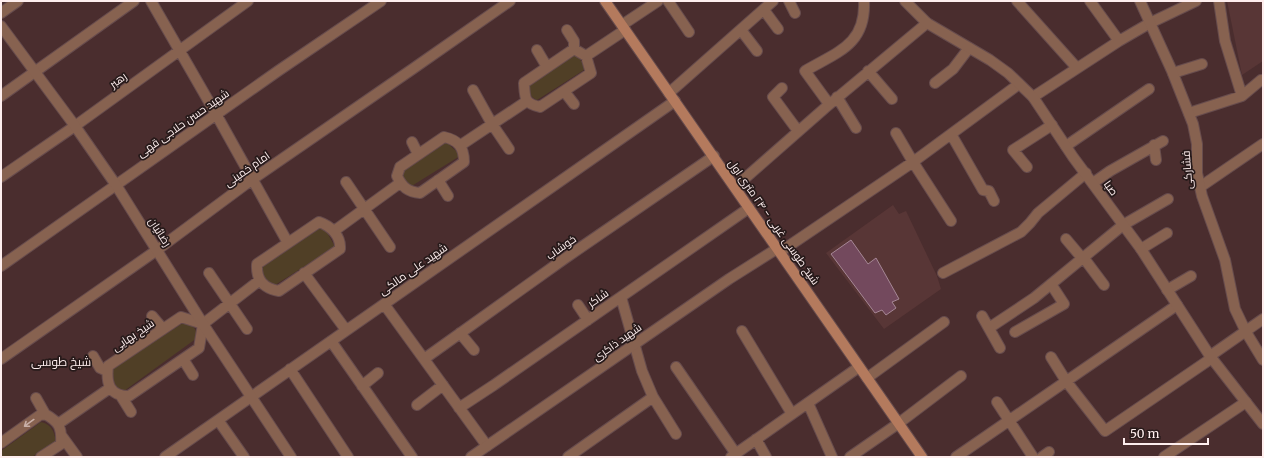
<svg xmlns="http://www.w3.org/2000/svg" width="1264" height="458" viewBox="0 0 1264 458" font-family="Merriweather,Cairo,serif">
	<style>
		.built { fill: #583636 }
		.green { fill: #503f26 }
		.building { fill: #73495d; stroke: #a68795 }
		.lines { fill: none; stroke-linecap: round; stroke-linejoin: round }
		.minor-casing { stroke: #674c4d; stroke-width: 12 }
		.tertiary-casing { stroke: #674c4d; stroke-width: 12 }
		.secondary-casing { stroke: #674c4d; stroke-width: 12 }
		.minor { stroke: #876250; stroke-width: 10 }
		.tertiary { stroke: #876250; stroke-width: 10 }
		.secondary { stroke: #b47a5d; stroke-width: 10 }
		.oneway { stroke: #c8afa7 }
		.labels { text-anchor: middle; stroke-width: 3.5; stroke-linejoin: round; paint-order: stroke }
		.street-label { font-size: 11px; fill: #feeeee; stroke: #271a1a }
		.neighbourhood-label { font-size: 12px; fill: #feeeee; stroke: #271a1a }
	</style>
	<rect width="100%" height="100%" fill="#4a2d2e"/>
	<path class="built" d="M 1227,1 L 1263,1 L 1263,61 L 1242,75 Z
		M 893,205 L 899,214 L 906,211 L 937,276 L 941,289 L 884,329 L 826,253 Z"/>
	<path class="green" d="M 573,54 C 580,56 583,63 584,70 L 537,100 C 530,97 529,93 528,85 Z
		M 447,142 C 451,148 456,149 460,156 L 410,187 L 402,178 L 402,172 Z
		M 322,227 L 328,234 L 335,247 L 275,285 C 266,281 263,277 261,268 Z
		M 183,323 C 193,324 197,329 197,338 L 124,391 L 118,390 L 114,382 L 112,369 Z
		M 41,422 C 51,424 54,431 56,441 L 32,457 L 1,457 L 1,451 Z"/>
	<path class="building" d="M 851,240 L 868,264 L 876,258 L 899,299 L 892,302 L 896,308 L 886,315 L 882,310 L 875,313 L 831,254 Z"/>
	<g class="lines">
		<g class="minor-casing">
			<path id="minor" d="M 151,1 L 216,114 L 288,243
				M 668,1 L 689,32
				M 789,1 L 795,13
				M 1017,1 L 1077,68
				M 1090,1 L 1119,41
				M 1219,1 L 1225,41 L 1242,96
				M 764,10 L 778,29
				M 1,13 L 18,1
				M 567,30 L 574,41 L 574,49
				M 741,30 L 757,51
				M 574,49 L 586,56 L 591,73 L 540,107 C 524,103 525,99 524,83 Z
				M 537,50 L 547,67
				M 586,56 L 625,30
				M 868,71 L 892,99
				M 1173,73 L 1202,64
				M 935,83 L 953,69 L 969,48
				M 782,88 L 773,97 L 798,131
				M 473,90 L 492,124 L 509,149
				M 564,91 L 574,104
				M 669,93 L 773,1
				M 1,96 L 134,1
				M 837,97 L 856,128
				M 1033,97 L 1119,41 L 1150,23 L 1196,1
				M 829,104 L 805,71 C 837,52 866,45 864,1
				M 1189,113 L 1242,96 L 1261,80
				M 896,133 L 913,162 L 951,221
				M 951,134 L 983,190 L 989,191 L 994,201
				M 444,137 C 458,140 464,147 464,162 L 420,193 C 408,192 402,187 397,176 L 400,167 Z
				M 412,142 L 418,154
				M 461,145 L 527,101
				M 1154,145 L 1156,160
				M 1066,146 L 1149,89
				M 1027,167 L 1013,150 L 1052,125
				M 1,177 L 75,126 L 248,1
				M 438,180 L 448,196
				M 346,182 L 390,247
				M 1093,183 L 1110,171 L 1163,141
				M 735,187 L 825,108 L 927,23
				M 1200,187 L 1263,144
				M 319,222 C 331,226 341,236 340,249 L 279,291 C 263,288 256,280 257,264 Z
				M 334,231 L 400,183
				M 1066,239 L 1082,258
				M 1141,249 L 1167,233
				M 780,252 L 913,162 L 1019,84
				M 1083,257 L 1104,285
				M 1,266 L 278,71 L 381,1
				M 209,273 L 247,329
				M 304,273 L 346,330
				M 943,273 L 1021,232 L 1030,223 L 1038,213 L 1086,173
				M 1167,290 L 1191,276
				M 621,297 L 642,371 L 653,397 L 676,434
				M 384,304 L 487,446
				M 578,305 L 588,320
				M 152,316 L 163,329
				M 982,316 L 1000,348
				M 181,317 L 203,324 L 199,348 L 129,396 C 109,396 106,383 108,366 Z
				M 203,324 L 260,280
				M 989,328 L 1034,298 L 1123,225 L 1168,199
				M 742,331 L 792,414
				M 1015,332 L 1064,304 L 1051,284
				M 460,333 L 474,350
				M 331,341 L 412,457
				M 93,356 L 100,368 L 107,371
				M 1051,357 L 1066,381 L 1105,431 L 1212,358
				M 1,359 L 157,250 L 250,181 L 414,68 L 510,1
				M 183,359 L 193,375
				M 424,359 L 564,259 L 714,156
				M 676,367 L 736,454
				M 290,369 L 348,457
				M 867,378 L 944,322
				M 362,386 L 378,373
				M 121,396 L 131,412
				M 36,398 L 45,414
				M 997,402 L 1033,457
				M 808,403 L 832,457
				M 417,405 L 443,385
				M 459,408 L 494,385 L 749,208
				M 218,420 L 244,457
				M 58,424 L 110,388
				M 61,435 L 77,457
				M 756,439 L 766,457
				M 1,443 L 40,415 L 45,414 C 59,422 62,427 61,444 L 41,457
				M 165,457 L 675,101
				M 568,457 L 653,397
				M 731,457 L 859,367
				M 850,457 L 899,423 L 961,376
				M 956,457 L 1177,305
				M 1042,457 L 1049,452
				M 1164,457 L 1246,402"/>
		</g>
		<g class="tertiary-casing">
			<path id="tertiary" d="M 905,1 L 927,23 L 990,60 L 1008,73 L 1033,97 L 1073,157 L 1141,249 L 1210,356 L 1263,424
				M 1140,1 L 1172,71 L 1193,124 L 1197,144 L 1197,173 L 1202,196 L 1225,260 L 1235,309 L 1246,332 L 1263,360
				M 622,25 L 658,1
				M 1,26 L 75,126 L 116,185 L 203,324 L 291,457
				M 1210,356 L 1263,319
				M 471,457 L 729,279 L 778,248"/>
		</g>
		<g class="secondary-casing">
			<path id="secondary" d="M 605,1 L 922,457"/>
		</g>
		<use href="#minor" class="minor"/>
		<use href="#tertiary" class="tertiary"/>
		<use href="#secondary" class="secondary"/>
	</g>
	<defs><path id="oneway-shaft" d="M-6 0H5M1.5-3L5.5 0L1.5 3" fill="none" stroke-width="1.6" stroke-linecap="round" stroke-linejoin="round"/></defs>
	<use class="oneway" href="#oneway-shaft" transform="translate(29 423) rotate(144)"/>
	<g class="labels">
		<g class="street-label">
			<text transform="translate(118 80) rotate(-36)" y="4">رهبر</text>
			<text transform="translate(183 123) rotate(-35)" y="4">شهید حسن حلاجی قهی</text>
			<text transform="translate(247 169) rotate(-35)" y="4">امام خمینی</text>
			<text transform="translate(1187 170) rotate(-94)" y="4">فشارکی</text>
			<text transform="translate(1111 188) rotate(54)" y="4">صبا</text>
			<text transform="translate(774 222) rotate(55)" y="4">شیخ طوسی غربی - ۲۴ متری اول</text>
			<text transform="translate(160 232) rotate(57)" y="4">رضائیان</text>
			<text transform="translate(561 247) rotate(-35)" y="4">خوشاب</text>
			<text transform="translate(413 269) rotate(-35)" y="4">شهید علی مالکی</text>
			<text transform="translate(598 298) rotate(-35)" y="4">شاکر</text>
			<text transform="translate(133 335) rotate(-34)" y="4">شیخ بهایی</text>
			<text transform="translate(617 342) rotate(-35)" y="4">شهید ذاکری</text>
		</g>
		<g class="neighbourhood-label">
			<text x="61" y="366">شیخ طوسی</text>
		</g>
	</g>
	<rect width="1264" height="458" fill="none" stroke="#feeeee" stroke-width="4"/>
	<path d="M1124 438v6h84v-6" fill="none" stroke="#feeeee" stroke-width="2"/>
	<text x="1130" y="438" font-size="12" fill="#feeeee" stroke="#271a1a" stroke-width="3" paint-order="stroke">50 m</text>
</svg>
